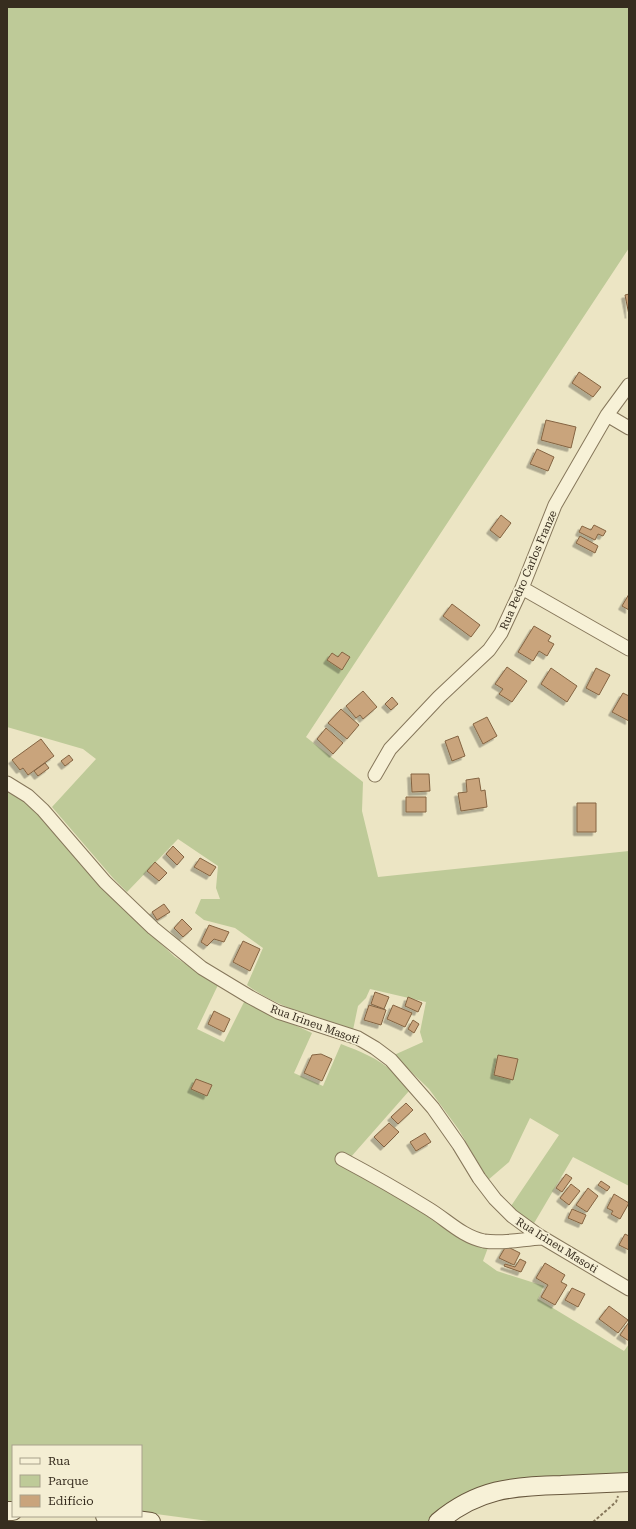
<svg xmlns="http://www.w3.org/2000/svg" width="636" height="1529" viewBox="0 0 636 1529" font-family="'Roboto Serif',serif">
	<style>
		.green { fill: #beca98 }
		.building { fill: #c9a47c; stroke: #846442; filter: url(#shadow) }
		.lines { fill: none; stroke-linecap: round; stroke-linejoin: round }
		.street-casing { stroke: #86775b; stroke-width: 15 }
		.secondary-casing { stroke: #68583e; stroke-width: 20 }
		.path { stroke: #86775b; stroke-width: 2; stroke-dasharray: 3 2; stroke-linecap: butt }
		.street { stroke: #f7f1d7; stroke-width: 13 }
		.secondary { stroke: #f7f1d7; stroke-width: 18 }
		.labels { text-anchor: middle; stroke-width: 3.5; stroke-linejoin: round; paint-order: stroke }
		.street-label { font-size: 11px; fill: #372d1f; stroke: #f4eed3 }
	</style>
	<defs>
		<filter id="shadow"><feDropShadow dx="-3.5" dy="3.5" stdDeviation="0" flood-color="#0004"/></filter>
	</defs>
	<rect width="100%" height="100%" fill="#ece5c4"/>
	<path class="green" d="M 7,7 L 629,7 L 629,248 L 306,737 L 363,782 L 362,811 L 378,877 L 629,851 L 629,1186 L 573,1157 L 533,1225 L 511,1206 L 559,1135 L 530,1118 L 509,1162 L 488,1180 L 459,1130 L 429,1089 L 394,1055 L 423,1042 L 420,1032 L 426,1002 L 370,989 L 366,998 L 358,1006 L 353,1030 C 315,1017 280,1009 247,985 L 263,948 L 235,928 L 204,920 L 195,913 L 201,899 L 220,899 L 216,888 L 218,866 L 178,839 L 127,892 L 113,878 L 52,807 L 96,759 L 83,749 L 7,727 Z
		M 7,790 L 22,799 L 34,810 L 114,900 L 175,957 L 218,985 L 197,1029 L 224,1042 L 245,1000 L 277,1017 L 312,1033 L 294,1073 L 323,1086 L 341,1044 C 359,1051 378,1058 393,1072 C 399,1078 403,1085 409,1091 L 350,1158 L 489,1245 L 483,1261 L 497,1271 L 544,1286 L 538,1299 L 624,1351 L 629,1344 L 629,1476 L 614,1477 L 438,1512 L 427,1522 L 216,1522 L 141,1512 L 141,1446 L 13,1446 L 13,1502 L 7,1502 Z"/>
	<path class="building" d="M 629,294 L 629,315 L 625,295 Z
		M 579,372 L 601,387 L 593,397 L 572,383 Z
		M 546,420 L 576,427 L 571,448 L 541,440 Z
		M 537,449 L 554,457 L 548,471 L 530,464 Z
		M 501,515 L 511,523 L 500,538 L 490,530 Z
		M 594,525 L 606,531 L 603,536 L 598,534 L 595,540 L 579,532 L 582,526 L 591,530 Z
		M 580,536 L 598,546 L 595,553 L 576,543 Z
		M 629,594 L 629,610 L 622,606 Z
		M 452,604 L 480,625 L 471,637 L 443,616 Z
		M 534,626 L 551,636 L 548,641 L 554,644 L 547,656 L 539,651 L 533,661 L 518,652 Z
		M 342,652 L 350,657 L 342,670 L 327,660 L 332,653 L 338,657 Z
		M 507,667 L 527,681 L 512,702 L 499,694 L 503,689 L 495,684 Z
		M 551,668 L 577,686 L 567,702 L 541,684 Z
		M 596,668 L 610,675 L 599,695 L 586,688 Z
		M 363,691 L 377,707 L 363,719 L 360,715 L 356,718 L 346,706 Z
		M 623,693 L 629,696 L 629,721 L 612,712 Z
		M 392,697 L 398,704 L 391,710 L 385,704 Z
		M 341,709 L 359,725 L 347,739 L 328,723 Z
		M 487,717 L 497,736 L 483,744 L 473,724 Z
		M 326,728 L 343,743 L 333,754 L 317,739 Z
		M 458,736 L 465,756 L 452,761 L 445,741 Z
		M 41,739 L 54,756 L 28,775 L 23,768 L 20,770 L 12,760 Z
		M 69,755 L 73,760 L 65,766 L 61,761 Z
		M 45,763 L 49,768 L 38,776 L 34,771 Z
		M 411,774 L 429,774 L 430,791 L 412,792 Z
		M 479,778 L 481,791 L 485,790 L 487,807 L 461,811 L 458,793 L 467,792 L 466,780 Z
		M 406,797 L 426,797 L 426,812 L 406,812 Z
		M 577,803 L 596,803 L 596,832 L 577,832 Z
		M 173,846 L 184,857 L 177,865 L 166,854 Z
		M 200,858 L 216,867 L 210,876 L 194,867 Z
		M 155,862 L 167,873 L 159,881 L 147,871 Z
		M 164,904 L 170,912 L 157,920 L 152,912 Z
		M 182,919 L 192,929 L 183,937 L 174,928 Z
		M 209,925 L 229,932 L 224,942 L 214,939 L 207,946 L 201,942 Z
		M 243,941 L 260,949 L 250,971 L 233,962 Z
		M 375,992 L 389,997 L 384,1009 L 371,1004 Z
		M 408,997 L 422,1003 L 418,1012 L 405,1006 Z
		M 369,1005 L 386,1010 L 381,1025 L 364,1020 Z
		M 393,1005 L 412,1013 L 405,1027 L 387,1019 Z
		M 214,1011 L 230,1019 L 224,1032 L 208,1024 Z
		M 413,1020 L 419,1024 L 414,1033 L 408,1029 Z
		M 321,1054 L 332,1059 L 322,1081 L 304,1073 L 312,1055 Z
		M 498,1055 L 518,1059 L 513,1080 L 494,1075 Z
		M 196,1079 L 212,1085 L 207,1096 L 191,1089 Z
		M 406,1103 L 413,1110 L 398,1124 L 391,1117 Z
		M 389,1123 L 399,1132 L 384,1147 L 374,1137 Z
		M 425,1133 L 431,1142 L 416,1151 L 410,1142 Z
		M 566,1174 L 572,1178 L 562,1192 L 556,1188 Z
		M 601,1181 L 610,1187 L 607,1191 L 598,1185 Z
		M 571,1184 L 580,1191 L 569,1205 L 560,1198 Z
		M 588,1188 L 598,1196 L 587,1212 L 576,1205 Z
		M 614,1194 L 629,1203 L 620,1219 L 611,1214 L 613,1211 L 607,1208 Z
		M 572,1209 L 586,1215 L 582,1224 L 568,1218 Z
		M 625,1234 L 629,1236 L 629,1250 L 619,1245 Z
		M 506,1246 L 520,1253 L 514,1265 L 499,1258 Z
		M 520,1259 L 526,1262 L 521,1272 L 504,1266 L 505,1264 L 515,1267 Z
		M 545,1263 L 565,1275 L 561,1282 L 567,1285 L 555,1305 L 541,1297 L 548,1285 L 536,1278 Z
		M 572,1288 L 585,1294 L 578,1307 L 565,1300 Z
		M 609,1306 L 628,1320 L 618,1333 L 599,1319 Z
		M 629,1322 L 629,1341 L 620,1335 Z"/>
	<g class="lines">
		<g class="street-casing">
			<path id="street" d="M 607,415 L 629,428
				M 522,588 L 629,649
				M 375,775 L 390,749 L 439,697 L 489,650 L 501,633 L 522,588 L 555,505 L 607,415 L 629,385
				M 7,783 L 28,796 L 43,810 L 105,882 L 153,928 L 202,968 L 250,997 L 278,1012 L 358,1038 L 375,1048 L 391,1060 L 433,1108 L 459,1145 L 479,1178 L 495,1199 L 512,1216 L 538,1235 L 629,1289
				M 342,1159 C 372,1175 400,1191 429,1209 C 447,1220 463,1237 484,1241 C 503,1244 523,1239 542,1238"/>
		</g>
		<g class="secondary-casing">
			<path id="secondary" d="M 7,1511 L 13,1511
				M 105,1516 L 151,1522
				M 438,1522 C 477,1489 513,1486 561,1485 C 584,1484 606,1483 629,1482"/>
		</g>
		<path class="path" d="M 593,1522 L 616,1502 L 618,1496"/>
		<use href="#street" class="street"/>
		<use href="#secondary" class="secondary"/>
	</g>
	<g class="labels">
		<g class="street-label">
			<text transform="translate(528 570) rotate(-67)" y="4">Rua Pedro Carlos Franze</text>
			<text transform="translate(315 1024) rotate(20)" y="4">Rua Irineu Masoti</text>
			<text transform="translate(557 1245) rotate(32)" y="4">Rua Irineu Masoti</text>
		</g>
	</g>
	<rect width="636" height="1529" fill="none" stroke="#372d1f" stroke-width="16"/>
	<rect x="12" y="1445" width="130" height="72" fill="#f4eed3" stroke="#a8a18b"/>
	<rect x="20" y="1458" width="20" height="6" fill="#f7f1d7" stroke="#a8a18b"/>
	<text x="48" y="1465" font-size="12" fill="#372d1f">Rua</text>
	<rect x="20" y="1475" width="20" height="12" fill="#beca98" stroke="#a8a18b"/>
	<text x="48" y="1485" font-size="12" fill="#372d1f">Parque</text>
	<rect x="20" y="1495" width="20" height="12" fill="#c9a47c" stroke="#a8a18b"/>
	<text x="48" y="1505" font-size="12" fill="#372d1f">Edifício</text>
</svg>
